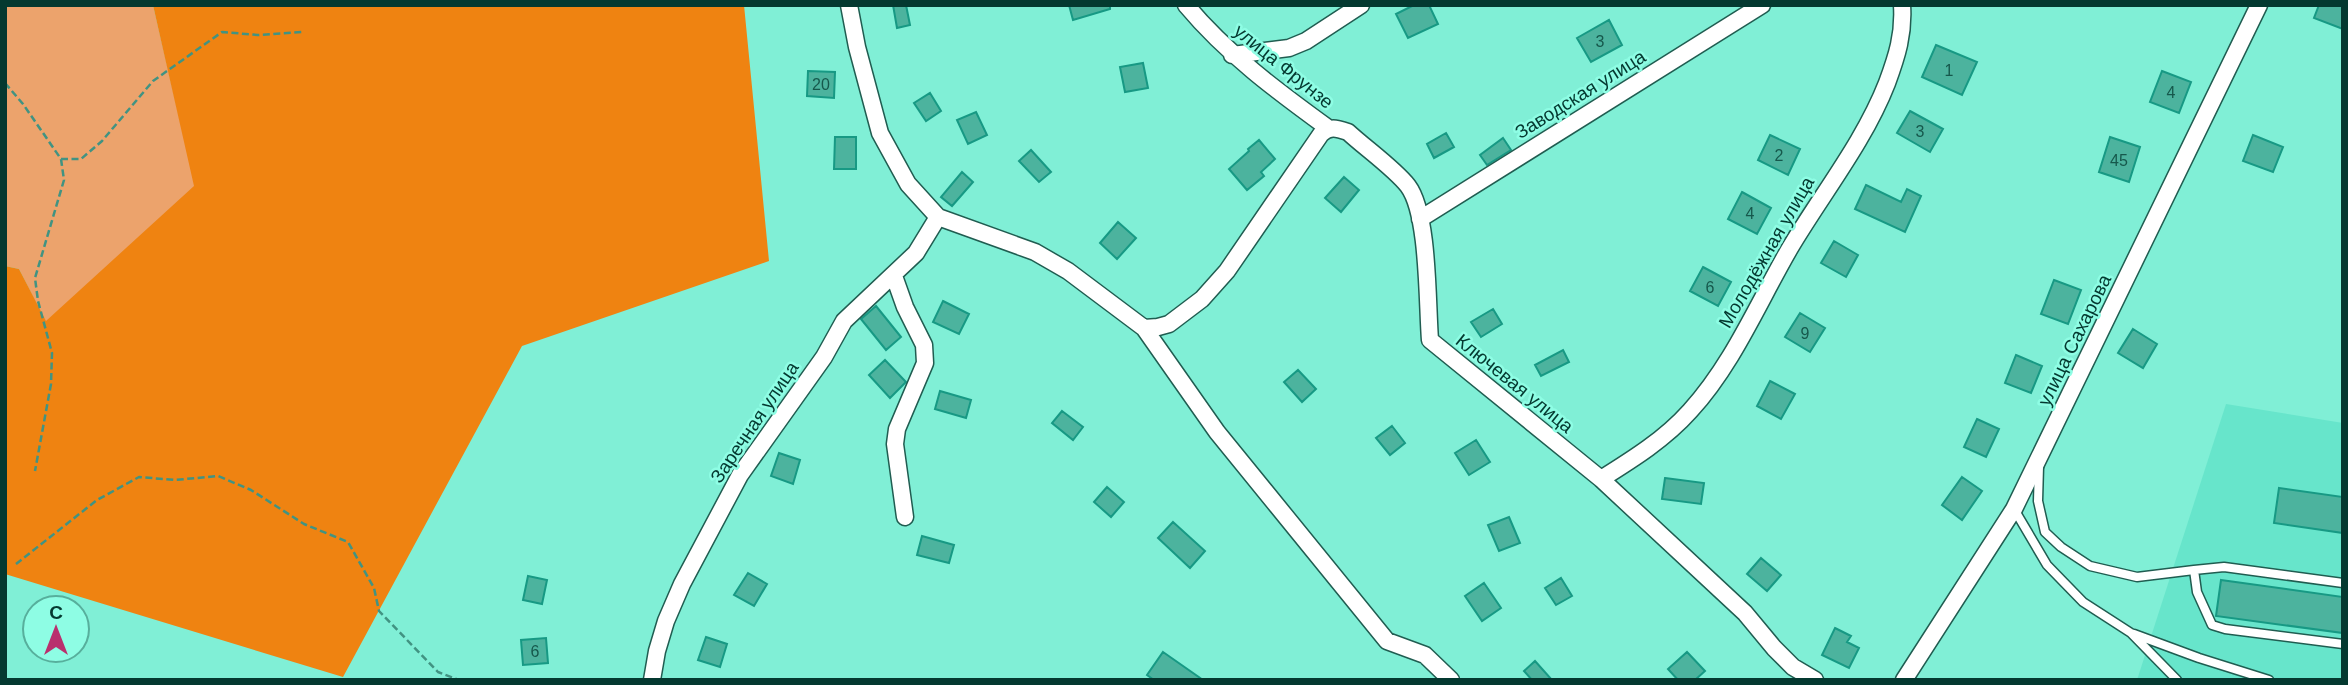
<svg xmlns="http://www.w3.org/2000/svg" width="2348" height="685" viewBox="0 0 2348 685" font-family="Helvetica,sans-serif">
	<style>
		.built { fill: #67e5cb }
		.green { fill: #eca36c }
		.forest { fill: #ef8311 }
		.building { fill: #4cb39e; stroke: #179984; stroke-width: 2 }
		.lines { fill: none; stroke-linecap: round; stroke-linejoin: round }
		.lane-casing { stroke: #205d51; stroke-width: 11 }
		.street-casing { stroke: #205d51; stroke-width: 19 }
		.path { stroke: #419382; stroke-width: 2.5; stroke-dasharray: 7 3.5; stroke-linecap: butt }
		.lane { stroke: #fff; stroke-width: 8 }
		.street { stroke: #fff; stroke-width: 16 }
		.labels { text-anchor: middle; stroke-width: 5; stroke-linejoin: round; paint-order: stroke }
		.number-label { font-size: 16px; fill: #16584c }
		.street-label { font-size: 19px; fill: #043930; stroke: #8efde4 }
	</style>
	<rect width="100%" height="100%" fill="#80efd6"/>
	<path class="built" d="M 2226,404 L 2343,423 L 2343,680 L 2137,680 Z"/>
	<path class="green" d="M 5,5 L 153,5 L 195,186 L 46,322 L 19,269 L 5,266 Z"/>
	<path class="forest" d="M 153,5 L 744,5 L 769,261 L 522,346 L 343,677 L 5,574 L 5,266 L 19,269 L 46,321 L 194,186 Z"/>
	<path class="building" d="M 893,5 L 906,5 L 910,25 L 897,28 Z
		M 1069,5 L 1110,5 L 1110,9 L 1073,20 Z
		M 1414,5 L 1429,5 L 1438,24 L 1408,38 L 1396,14 Z
		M 2319,5 L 2343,5 L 2343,29 L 2314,18 Z
		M 1609,20 L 1622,45 L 1591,62 L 1577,38 Z
		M 1936,45 L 1977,62 L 1962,95 L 1922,77 Z
		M 1143,63 L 1148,88 L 1125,92 L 1120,67 Z
		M 808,71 L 835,72 L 834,98 L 807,96 Z
		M 2162,71 L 2191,82 L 2179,113 L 2150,102 Z
		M 930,93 L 941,111 L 926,121 L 914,103 Z
		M 1910,111 L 1943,129 L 1930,152 L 1897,133 Z
		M 976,112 L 987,135 L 968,144 L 957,120 Z
		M 1446,133 L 1454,147 L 1434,158 L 1427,144 Z
		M 1770,135 L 1800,149 L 1788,175 L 1758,160 Z
		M 2253,135 L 2283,147 L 2273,172 L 2243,161 Z
		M 835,137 L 856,137 L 856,169 L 834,169 Z
		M 2110,137 L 2140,147 L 2129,182 L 2099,172 Z
		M 1503,138 L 1511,150 L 1487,165 L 1480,155 Z
		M 1259,140 L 1275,159 L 1261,172 L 1264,176 L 1247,190 L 1229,169 L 1249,151 L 1248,149 Z
		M 1031,150 L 1051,172 L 1039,182 L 1019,161 Z
		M 962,172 L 973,182 L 952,206 L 941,197 Z
		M 1344,177 L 1359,190 L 1341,212 L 1325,198 Z
		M 1866,185 L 1901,202 L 1907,189 L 1921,196 L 1905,232 L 1855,209 Z
		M 1742,192 L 1771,208 L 1757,234 L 1728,219 Z
		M 1118,222 L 1136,238 L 1117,259 L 1100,243 Z
		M 1834,241 L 1858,255 L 1846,277 L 1821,263 Z
		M 1703,267 L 1731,282 L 1718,306 L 1690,291 Z
		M 2054,280 L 2081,290 L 2068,324 L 2041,314 Z
		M 943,301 L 969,314 L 959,334 L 933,322 Z
		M 876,306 L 901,337 L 886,350 L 861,319 Z
		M 1493,309 L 1502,324 L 1481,337 L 1471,322 Z
		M 1800,313 L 1825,328 L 1810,352 L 1785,337 Z
		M 2133,329 L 2157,344 L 2143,368 L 2118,353 Z
		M 1563,350 L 1569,362 L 1541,376 L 1535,365 Z
		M 2016,355 L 2042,366 L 2031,393 L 2005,383 Z
		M 885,360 L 906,382 L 890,398 L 869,375 Z
		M 1298,370 L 1316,389 L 1302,402 L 1284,382 Z
		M 1770,381 L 1795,394 L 1781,419 L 1757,406 Z
		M 940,391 L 971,400 L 966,418 L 935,409 Z
		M 1062,411 L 1083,427 L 1073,440 L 1052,423 Z
		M 1977,419 L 1999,429 L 1986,457 L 1964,447 Z
		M 1392,426 L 1405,443 L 1390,455 L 1376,438 Z
		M 1476,440 L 1490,462 L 1469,475 L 1455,453 Z
		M 779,453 L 800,460 L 793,484 L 771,476 Z
		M 1962,477 L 1982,491 L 1962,520 L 1942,505 Z
		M 1665,478 L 1704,483 L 1701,504 L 1662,499 Z
		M 1107,487 L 1124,502 L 1111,517 L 1094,502 Z
		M 2279,488 L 2343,497 L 2343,533 L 2274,523 Z
		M 1509,517 L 1520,543 L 1499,551 L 1488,525 Z
		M 1173,522 L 1205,551 L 1190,568 L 1158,538 Z
		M 922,536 L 954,545 L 949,563 L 917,555 Z
		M 1761,558 L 1781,575 L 1767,591 L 1747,574 Z
		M 748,573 L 767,584 L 754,606 L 734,595 Z
		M 528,576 L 547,580 L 542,604 L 523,600 Z
		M 1561,578 L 1572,596 L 1556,605 L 1545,588 Z
		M 2221,580 L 2343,597 L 2343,633 L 2216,616 Z
		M 1484,583 L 1501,608 L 1482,621 L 1465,596 Z
		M 1835,628 L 1851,636 L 1847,642 L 1859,648 L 1849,668 L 1822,655 Z
		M 706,637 L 727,644 L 720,667 L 698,660 Z
		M 546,638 L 548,663 L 523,665 L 521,640 Z
		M 1163,652 L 1203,680 L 1154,680 L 1147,675 Z
		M 1687,652 L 1705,671 L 1695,680 L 1678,680 L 1668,669 Z
		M 1535,661 L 1552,680 L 1532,680 L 1524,671 Z"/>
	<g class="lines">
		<g class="lane-casing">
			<path id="lane" d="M 2039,466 L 2038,501 L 2045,532 L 2061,547 L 2090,566 L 2137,577 L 2194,570 L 2197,592 L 2212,625 L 2225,629 L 2343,644
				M 2014,509 L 2047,565 L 2083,602 L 2131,633 L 2177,680
				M 2194,570 L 2224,567 L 2343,583
				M 2134,634 L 2199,658 L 2269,680"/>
		</g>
		<g class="street-casing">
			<path id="street" d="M 849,5 L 857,47 L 880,133 L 908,184 L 938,217 L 1035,252 L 1068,271 L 1144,328 L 1158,327 L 1169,324 L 1202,299 L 1227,271 L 1321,134 C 1330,126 1336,128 1348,132 C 1364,147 1395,169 1408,186 C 1429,214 1427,303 1430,340 L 1601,479 L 1745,613 L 1774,648 L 1793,667 L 1815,680
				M 1186,5 C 1227,54 1277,91 1328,128
				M 1232,55 L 1289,48 L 1306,41 L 1361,5
				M 1420,219 L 1762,5
				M 894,276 L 905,307 L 924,345 L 925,363 L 897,429 L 895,444 L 905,517
				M 1144,328 L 1217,432 L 1387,641 L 1425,655 L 1451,680
				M 1601,479 C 1633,459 1665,439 1690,411 C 1733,364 1758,303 1790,248 C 1822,194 1864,142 1887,83 C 1897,56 1904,34 1902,5
				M 652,680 L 657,651 L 666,621 L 682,584 L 740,475 L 824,357 L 844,321 L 916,253 L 938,217
				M 1904,680 L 2014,509 L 2259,5"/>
		</g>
		<path class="path" d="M 5,83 L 23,104 L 61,159 L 64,180 L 35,278 L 38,301 L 52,353 L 51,384 L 35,471
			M 61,159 L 81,159 L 102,141 L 153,81 L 222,32 L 258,35 L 303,32
			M 16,564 L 97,500 L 139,477 L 175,480 L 218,476 L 251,490 L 304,524 L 348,542 L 374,588 L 379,611 L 438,672 L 459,680"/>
		<use href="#lane" class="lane"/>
		<use href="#street" class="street"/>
	</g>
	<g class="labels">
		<g class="number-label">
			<text x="1600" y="47">3</text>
			<text x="1949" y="76">1</text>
			<text x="821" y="90">20</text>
			<text x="2171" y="98">4</text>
			<text x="1920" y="137">3</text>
			<text x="1779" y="161">2</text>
			<text x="2119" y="166">45</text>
			<text x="1750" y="219">4</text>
			<text x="1710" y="293">6</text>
			<text x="1805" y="339">9</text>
			<text x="535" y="657">6</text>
		</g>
		<g class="street-label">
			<text transform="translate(1284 66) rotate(39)" y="7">улица Фрунзе</text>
			<text transform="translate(1580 94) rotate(-32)" y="7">Заводская улица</text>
			<text transform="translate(1766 252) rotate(-60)" y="7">Молодёжная улица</text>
			<text transform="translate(2074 340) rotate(-64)" y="7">улица Сахарова</text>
			<text transform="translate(1515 383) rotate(39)" y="7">Ключевая улица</text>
			<text transform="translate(754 422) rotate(-56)" y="7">Заречная улица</text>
		</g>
	</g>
	<rect width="2348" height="685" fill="none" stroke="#043930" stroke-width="14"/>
	<g transform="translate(56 629)"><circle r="33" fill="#8efde4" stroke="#57af9c" stroke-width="2"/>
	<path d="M0-5L12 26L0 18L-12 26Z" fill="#b9306e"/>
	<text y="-10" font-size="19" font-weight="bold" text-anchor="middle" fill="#043930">С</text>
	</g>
</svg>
